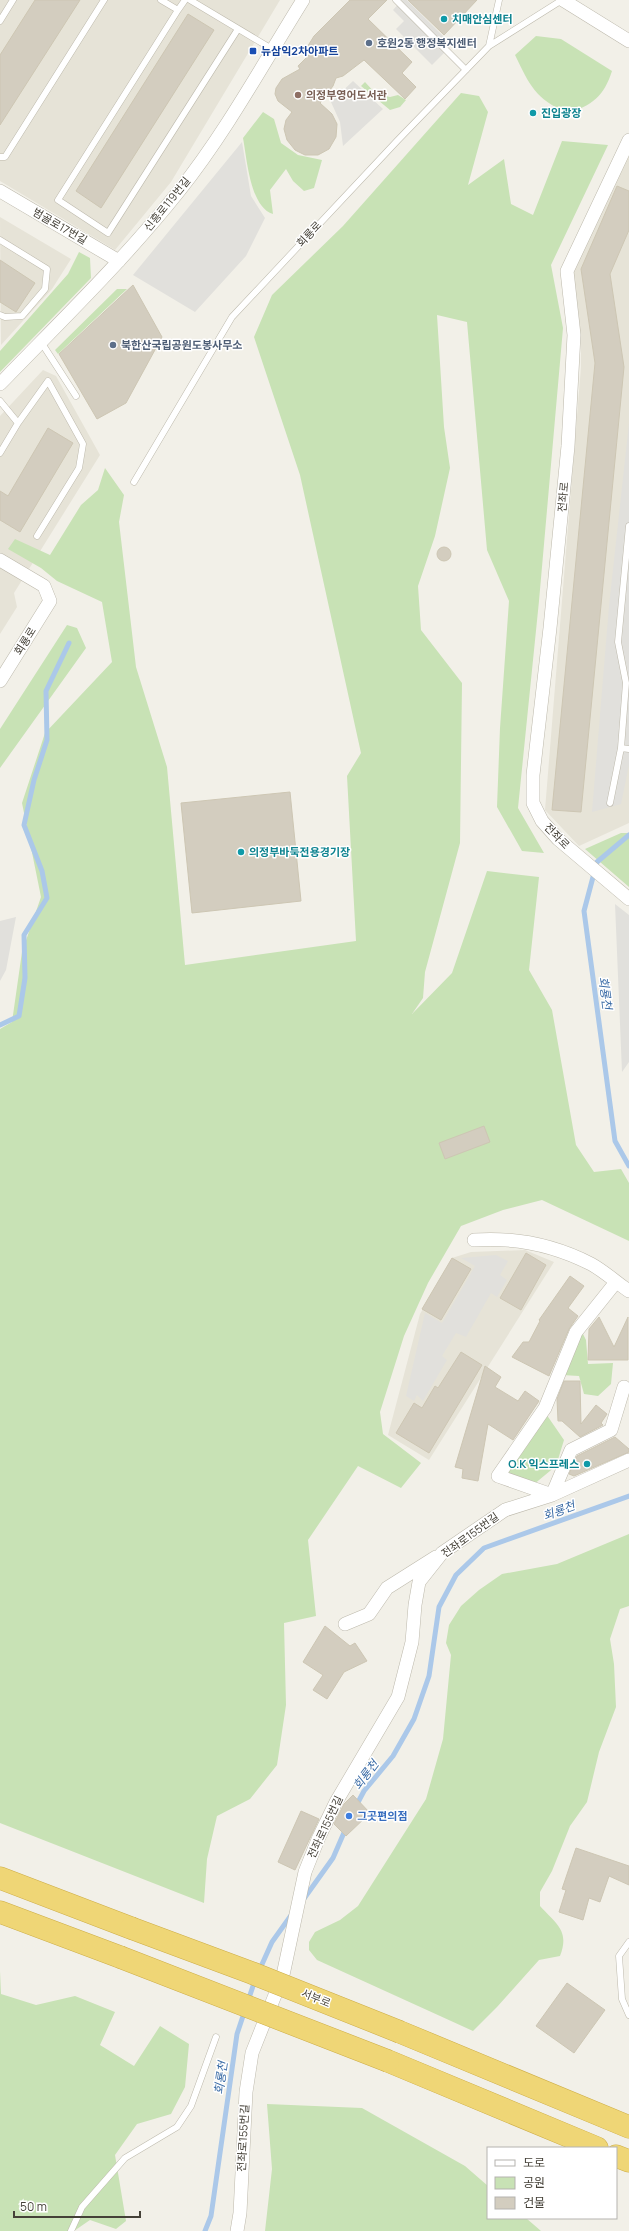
<svg xmlns="http://www.w3.org/2000/svg" width="629" height="2231" viewBox="0 0 629 2231" font-family="Manrope,'Noto Sans KR',sans-serif">
	<style>
		.residential { fill: #e6e3d7 }
		.green { fill: #c8e2b5 }
		.parking { fill: #e1e0dc }
		.lines { fill: none; stroke-linecap: round; stroke-linejoin: round }
		.stream { stroke: #abc8e9; stroke-width: 5 }
		.building { fill: #d3cdbf; stroke: #cdc6b3 }
		.lane-casing { stroke: #bdb9ac; stroke-width: 7 }
		.street-casing { stroke: #bdb9ac; stroke-width: 14 }
		.highway-casing { stroke: #cdad47; stroke-width: 23 }
		.lane { stroke: #fff; stroke-width: 6 }
		.street { stroke: #fff; stroke-width: 13 }
		.highway { stroke: #efd676; stroke-width: 22 }
		.highway-bridge-casing { stroke: #cdad47; stroke-width: 23; stroke-linecap: butt }
		.highway-bridge { stroke: #efd676; stroke-width: 22 }
		.culture-dot { fill: #0f9aa8; stroke: #fff; stroke-width: 1.5 }
		.service-dot { fill: #5c6f8a; stroke: #fff; stroke-width: 1.5 }
		.transit-dot { fill: #1a4fb4; stroke: #fff; stroke-width: 1.5 }
		.education-dot { fill: #8d6e63; stroke: #fff; stroke-width: 1.5 }
		.shop-dot { fill: #3f7fe0; stroke: #fff; stroke-width: 1.5 }
		.labels { text-anchor: middle; stroke-width: 3; stroke-linejoin: round; paint-order: stroke }
		.culture-label { font-size: 11px; font-weight: bold; fill: #0d838f; stroke: #fff; text-anchor: start }
		.service-label { font-size: 11px; font-weight: bold; fill: #4e5e75; stroke: #fff; text-anchor: start }
		.transit-label { font-size: 11px; font-weight: bold; fill: #164399; stroke: #fff; text-anchor: start }
		.education-label { font-size: 11px; font-weight: bold; fill: #785e54; stroke: #fff; text-anchor: start }
		.street-label { font-size: 11px; fill: #454138; stroke: #fff }
		.shop-label { font-size: 11px; font-weight: bold; fill: #366cbe; stroke: #fff; text-anchor: start }
		.water-label { font-size: 12px; font-style: italic; fill: #3b6ca6; stroke: #fff }
	</style>
	<rect width="100%" height="100%" fill="#f2f0e8"/>
	<path class="residential" d="M 0,0 L 280,0 L 171,182 L 115,250 L 0,181 Z
		M 629,149 L 629,823 L 579,846 L 545,810 L 581,367 L 581,345 L 573,271 Z
		M 0,217 L 71,259 L 52,289 L 1,345 Z
		M 43,370 L 56,376 L 100,455 L 14,593 L 17,607 L 0,634 L 0,416 Z
		M 525,1250 L 554,1262 L 429,1460 L 388,1435 L 420,1314 L 452,1258 L 471,1252 Z"/>
	<path class="green" d="M 536,36 L 561,39 L 612,71 C 604,96 592,106 567,113 C 535,98 530,86 515,55 Z
		M 365,82 L 376,94 L 390,97 L 398,95 L 406,100 L 400,107 L 390,110 L 361,86 Z
		M 461,93 L 479,96 L 488,112 L 468,185 L 504,159 L 511,204 L 533,215 L 562,141 L 608,145 L 551,265 L 563,328 L 539,601 L 518,808 L 544,853 L 522,851 L 497,807 L 500,728 L 509,601 L 487,550 L 467,322 L 437,315 L 444,427 L 450,468 L 435,536 L 418,586 L 421,630 L 462,683 L 460,843 L 425,972 L 423,998 L 412,1014 L 452,973 L 487,871 L 539,877 L 529,970 L 552,1010 L 576,1145 L 594,1172 L 621,1169 L 629,1183 L 629,1241 L 542,1200 L 503,1210 L 461,1226 L 428,1283 L 404,1336 L 380,1412 L 383,1434 L 421,1463 L 401,1488 L 358,1466 L 308,1540 L 316,1616 L 284,1623 L 286,1705 L 277,1765 L 250,1799 L 217,1816 L 207,1859 L 204,1903 L 0,1823 L 0,1029 L 12,1022 L 22,952 L 41,897 L 22,803 L 45,733 L 112,662 L 102,602 L 57,581 L 41,568 L 8,549 L 15,539 L 50,555 L 81,505 L 98,490 L 105,468 L 124,495 L 119,522 L 136,667 L 167,767 L 185,965 L 356,941 L 347,776 L 361,753 L 300,475 L 254,337 L 272,295 L 343,226 Z
		M 263,112 L 274,119 L 281,143 L 298,155 L 322,160 L 314,188 L 304,191 L 293,181 L 286,169 L 270,190 L 273,214 C 250,207 247,159 243,138 Z
		M 79,252 L 90,258 L 91,278 L 0,372 L 0,351 L 68,274 Z
		M 117,289 L 127,289 L 58,354 L 55,350 Z
		M 67,625 L 77,628 L 86,648 L 0,768 L 0,729 Z
		M 621,833 L 629,833 L 629,887 L 585,849 Z
		M 580,1328 L 586,1340 L 588,1364 L 613,1363 L 611,1384 L 598,1396 L 584,1394 L 579,1376 L 562,1375 Z
		M 544,1411 L 564,1440 L 556,1466 L 533,1485 L 505,1474 Z
		M 629,1534 L 629,1606 L 620,1609 L 610,1639 L 614,1664 L 616,1707 L 599,1752 L 587,1802 L 570,1826 L 552,1871 L 540,1892 L 540,1906 C 556,1924 570,1930 560,1956 L 539,1960 L 497,2007 L 473,2031 L 317,1960 L 309,1950 L 309,1942 L 315,1932 L 340,1920 L 358,1906 L 426,1799 L 443,1739 L 451,1655 L 446,1643 L 449,1625 L 461,1606 L 479,1590 L 502,1574 L 557,1564 Z
		M 0,1971 L 1,1994 L 36,2005 L 75,1996 L 115,2012 L 100,2045 L 134,2066 L 160,2026 L 189,2044 L 185,2087 L 171,2114 L 137,2124 L 115,2155 L 126,2221 L 116,2229 L 90,2220 L 74,2231 L 0,2231 Z
		M 267,2104 L 362,2108 L 465,2166 L 488,2186 L 488,2218 L 526,2218 L 541,2231 L 265,2231 L 272,2169 Z"/>
	<path class="parking" d="M 402,0 L 407,0 L 452,45 L 432,65 L 396,29 L 404,21 L 393,10 Z
		M 353,81 L 383,109 L 343,146 L 340,122 L 331,102 Z
		M 242,142 L 251,196 L 265,218 L 246,256 L 195,312 L 133,275 Z
		M 629,423 L 629,765 L 621,804 L 592,812 L 609,606 Z
		M 615,904 L 629,915 L 629,1062 L 622,1072 Z
		M 16,917 L 6,970 L 0,981 L 0,921 Z
		M 496,1255 L 508,1261 L 500,1275 L 507,1280 L 497,1297 L 491,1293 L 466,1337 L 456,1333 L 442,1356 L 447,1360 L 423,1401 L 417,1395 L 414,1401 L 406,1396 L 425,1313 L 442,1323 L 475,1266 L 461,1258 Z"/>
	<g class="lines">
		<path class="stream" d="M 629,835 L 597,862 L 584,911 L 615,1141 L 629,1166
			M 0,1025 L 19,1016 L 25,978 L 24,935 L 47,898 L 42,871 L 24,825 L 34,780 L 47,740 L 46,691 L 69,643
			M 356,1806 L 364,1791 L 393,1756 L 414,1719 L 429,1676 L 439,1607 L 456,1575 L 484,1548 L 629,1496
			M 303,1900 L 333,1858 L 346,1828
			M 259,1971 L 272,1942 L 292,1914
			M 248,2001 L 255,1980
			M 205,2231 L 211,2216 L 237,2034 L 245,2010"/>
	</g>
	<path class="building" d="M 35,0 L 80,0 L 0,125 L 0,55 Z
		M 350,0 L 387,0 L 368,19 L 412,62 L 402,73 L 416,87 L 405,99 L 364,60 L 343,76 L 336,78 L 333,86 L 320,103 L 332,114 L 337,124 L 336,137 L 329,149 L 318,155 L 305,155 L 295,150 L 287,140 L 284,129 L 286,120 L 292,112 L 278,101 L 275,94 L 276,88 L 282,79 L 300,69 L 298,66 L 310,54 L 306,49 L 314,36 Z
		M 408,0 L 477,0 L 444,35 Z
		M 188,14 L 214,30 L 101,208 L 76,191 Z
		M 617,186 L 629,191 L 629,230 L 610,274 L 624,367 L 581,812 L 552,810 L 595,363 L 581,269 Z
		M 0,260 L 35,283 L 16,312 L 0,302 Z
		M 133,285 L 162,337 L 126,403 L 97,419 L 59,354 Z
		M 48,428 L 73,443 L 20,532 L 0,520 L 0,491 L 8,496 Z
		M437 554a7 7 0 1 1 14 0a7 7 0 1 1-14 0Z
		M 290,792 L 301,901 L 192,913 L 181,803 Z
		M 484,1126 L 490,1142 L 445,1159 L 439,1143 Z
		M 526,1253 L 546,1265 L 521,1310 L 500,1298 Z
		M 452,1258 L 471,1269 L 441,1320 L 422,1309 Z
		M 570,1276 L 584,1286 L 568,1308 L 578,1316 L 569,1329 L 549,1376 L 512,1357 L 523,1342 L 529,1342 L 540,1321 L 539,1320 Z
		M 599,1317 L 614,1347 L 628,1317 L 628,1360 L 588,1360 L 589,1329 Z
		M 461,1352 L 482,1365 L 429,1453 L 396,1433 L 414,1403 L 422,1408 L 435,1386 L 438,1388 Z
		M 485,1366 L 501,1377 L 495,1387 L 518,1401 L 525,1391 L 539,1401 L 513,1440 L 488,1424 L 478,1481 L 462,1478 L 463,1469 L 455,1467 Z
		M 564,1381 L 580,1381 L 581,1424 L 596,1405 L 607,1414 L 601,1423 L 603,1425 L 580,1437 L 562,1421 L 558,1421 L 557,1399 Z
		M 615,1437 L 629,1449 L 629,1452 L 574,1476 L 569,1474 L 577,1456 Z
		M 325,1626 L 350,1646 L 355,1643 L 367,1661 L 344,1672 L 327,1699 L 313,1690 L 323,1675 L 303,1662 Z
		M 353,1795 L 370,1813 L 346,1836 L 334,1824 L 344,1804 Z
		M 301,1811 L 319,1819 L 295,1870 L 278,1862 Z
		M 576,1848 L 629,1866 L 629,1885 L 609,1876 L 600,1902 L 589,1898 L 583,1920 L 559,1912 L 566,1890 L 562,1889 Z
		M 567,1983 L 605,2010 L 574,2053 L 536,2026 Z"/>
	<g class="lines">
		<g class="lane-casing">
			<path id="lane" d="M 161,0 L 178,10 L 185,0
				M 190,0 L 272,49
				M 396,0 L 466,70
				M 178,10 L 58,200 L 108,233 L 238,29
				M 0,21 L 13,0
				M 489,46 L 562,0
				M 0,157 L 5,157 L 104,0
				M 0,240 L 47,269 L 45,289 L 22,316 L 5,317 L 0,315
				M 41,342 L 76,396
				M 0,401 L 18,423 L 48,381 L 83,444 L 79,468 L 37,536
				M 0,453 L 18,423
				M 134,482 L 232,317 L 397,141 L 489,46 L 499,0
				M 621,748 L 629,749
				M 610,803 L 621,748 L 626,683 L 618,642 L 629,526
				M 629,1942 L 619,1956 L 622,1999 L 629,2015
				M 71,2231 L 82,2207 L 125,2158 L 177,2127 L 191,2106 L 216,2037"/>
		</g>
		<g class="street-casing">
			<path id="street" d="M 563,0 L 629,41
				M 629,140 L 567,271 L 574,335 L 568,446 L 550,628 L 533,775 L 533,803 L 542,821 L 558,839 L 629,899
				M 0,191 L 119,261
				M 0,384 C 61,321 124,260 179,191 C 226,132 263,64 303,0
				M 0,560 L 44,586 L 50,601 L 0,681
				M 474,1240 C 516,1237 554,1245 591,1264 C 604,1271 617,1283 629,1291
				M 616,1282 L 576,1332 L 545,1408 L 498,1476 L 552,1495 L 571,1450 L 611,1430 L 624,1387
				M 345,1624 L 369,1614 L 387,1588 L 436,1557
				M 237,2231 L 240,2213 L 246,2092 L 252,2053 L 283,1975 L 305,1872 L 319,1837 L 336,1802 L 398,1697 L 412,1642 L 415,1605 L 419,1582 L 442,1553 L 505,1510 L 552,1495 L 629,1460"/>
		</g>
		<g class="highway-casing">
			<path id="highway" d="M 0,1878 L 131,1928
				M 0,1912 L 120,1957
				M 400,2032 L 629,2127
				M 388,2061 L 597,2148
				M 616,2156 L 629,2161"/>
		</g>
		<use href="#lane" class="lane"/>
		<use href="#street" class="street"/>
		<use href="#highway" class="highway"/>
		<g class="highway-bridge-casing">
			<path id="highway-bridge" d="M 131,1928 L 252,1973 L 400,2032
				M 120,1957 L 388,2061"/>
		</g>
		<use href="#highway-bridge" class="highway-bridge"/>
	</g>
	<g class="culture-dot">
		<circle cx="444" cy="19" r="4"/>
		<circle cx="533" cy="113" r="4"/>
		<circle cx="241" cy="852" r="4"/>
		<circle cx="587" cy="1464" r="4"/>
	</g>
	<g class="service-dot">
		<circle cx="369" cy="43" r="4"/>
		<circle cx="113" cy="345" r="4"/>
	</g>
	<rect class="transit-dot" x="249" y="47" width="8" height="8" rx="2"/>
	<circle class="education-dot" cx="298" cy="95" r="4"/>
	<circle class="shop-dot" cx="349" cy="1816" r="4"/>
	<g class="labels">
		<g class="culture-label">
			<text x="452" y="23">치매안심센터</text>
			<text x="541" y="117">진입광장</text>
			<text x="249" y="856">의정부바둑전용경기장</text>
			<text x="579" y="1468" text-anchor="end">O.K 익스프레스</text>
		</g>
		<g class="service-label">
			<text x="377" y="47">호원2동 행정복지센터</text>
			<text x="121" y="349">북한산국립공원도봉사무소</text>
		</g>
		<g class="transit-label">
			<text x="261" y="55">뉴삼익2차아파트</text>
		</g>
		<g class="education-label">
			<text x="306" y="99">의정부영어도서관</text>
		</g>
		<g class="street-label">
			<text transform="translate(167 204) rotate(-51)" y="4">신흥로119번길</text>
			<text transform="translate(60 226) rotate(30)" y="4">범골로17번길</text>
			<text transform="translate(309 234) rotate(-47)" y="4">회룡로</text>
			<text transform="translate(563 497) rotate(-85)" y="4">전좌로</text>
			<text transform="translate(25 641) rotate(-58)" y="4">회룡로</text>
			<text transform="translate(557 836) rotate(45)" y="4">전좌로</text>
			<text transform="translate(470 1535) rotate(-36)" y="4">전좌로155번길</text>
			<text transform="translate(325 1827) rotate(-65)" y="4">전좌로155번길</text>
			<text transform="translate(316 1998) rotate(22)" y="4">서부로</text>
			<text transform="translate(243 2138) rotate(-87)" y="4">전좌로155번길</text>
		</g>
		<g class="shop-label">
			<text x="357" y="1820">그곳편의점</text>
		</g>
		<g class="water-label">
			<text transform="translate(605 993) rotate(82)" y="4">회룡천</text>
			<text transform="translate(559 1511) rotate(-20)" y="4">회룡천</text>
			<text transform="translate(366 1775) rotate(-53)" y="4">회룡천</text>
			<text transform="translate(221 2078) rotate(-82)" y="4">회룡천</text>
		</g>
	</g>
	<rect x="487" y="2147" width="130" height="72" fill="#ffffff" stroke="#b5b3af"/>
	<rect x="495" y="2160" width="20" height="6" fill="#ffffff" stroke="#b5b3af"/>
	<text x="523" y="2167" font-size="12" fill="#454138">도로</text>
	<rect x="495" y="2177" width="20" height="12" fill="#c8e2b5" stroke="#b5b3af"/>
	<text x="523" y="2187" font-size="12" fill="#454138">공원</text>
	<rect x="495" y="2197" width="20" height="12" fill="#d3cdbf" stroke="#b5b3af"/>
	<text x="523" y="2207" font-size="12" fill="#454138">건물</text>
	<path d="M14 2211v6h126v-6" fill="none" stroke="#454138" stroke-width="2"/>
	<text x="20" y="2211" font-size="12" fill="#454138" stroke="#ffffff" stroke-width="3" paint-order="stroke">50 m</text>
</svg>
